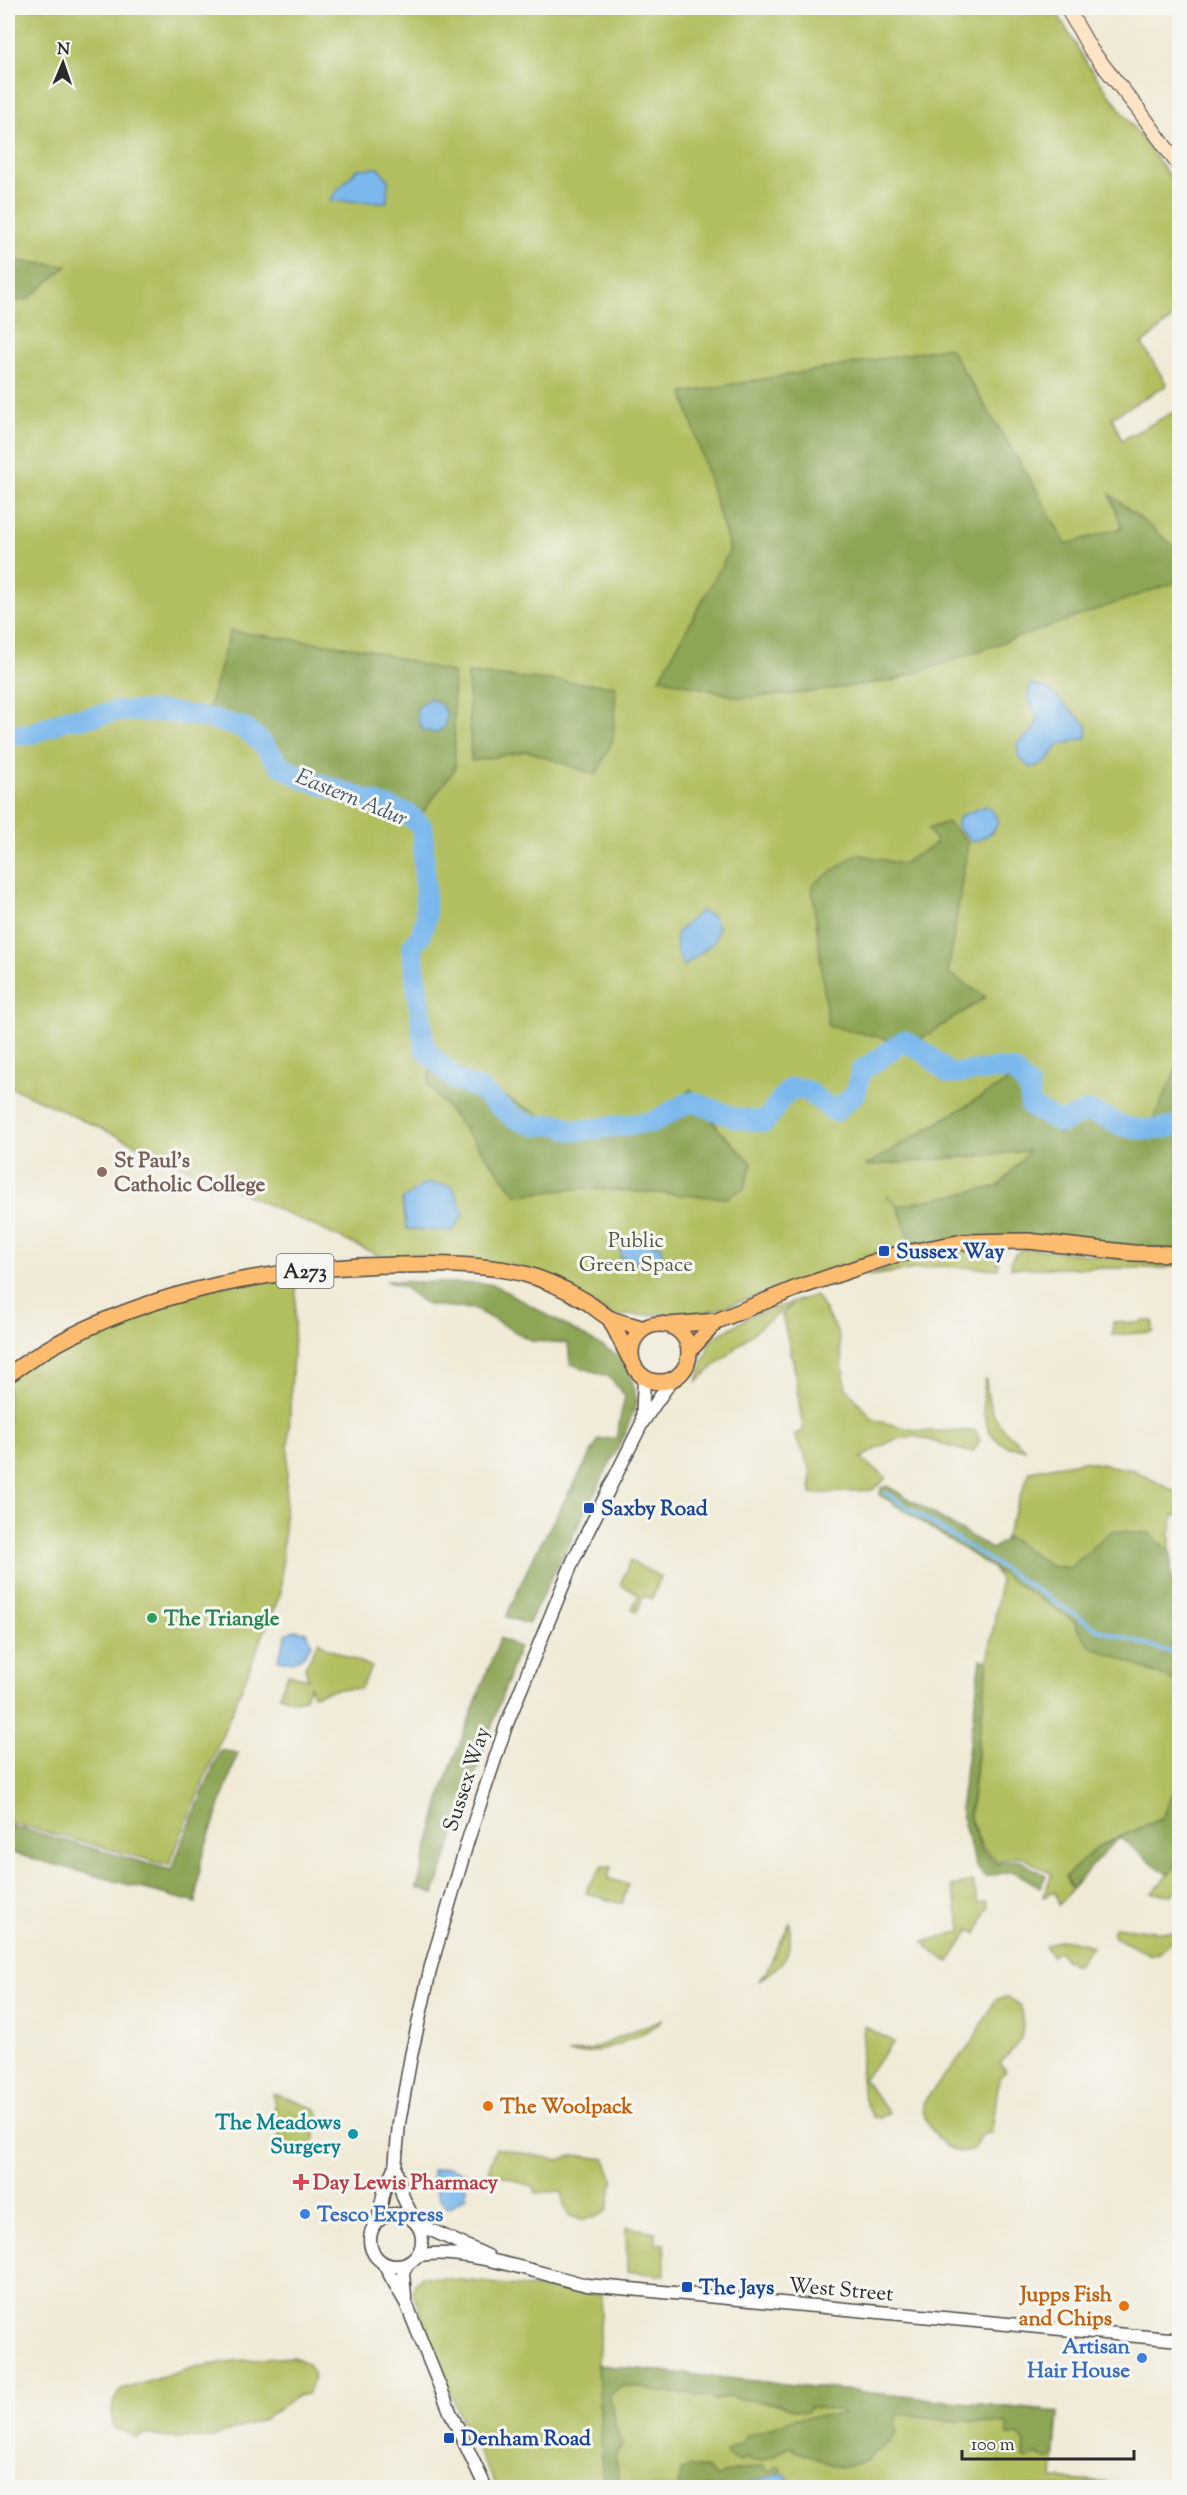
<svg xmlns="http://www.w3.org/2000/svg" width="1187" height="2495" viewBox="0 0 1187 2495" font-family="'Sorts Mill Goudy',serif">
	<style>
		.green { fill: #b2bf61; stroke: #6e7546; stroke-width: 1.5 }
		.forest { fill: #8da657; stroke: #5c6841; stroke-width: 1.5 }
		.water { fill: #7ab8ed; stroke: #52728c; stroke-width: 1.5 }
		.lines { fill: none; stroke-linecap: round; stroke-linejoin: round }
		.stream { stroke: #7ab8ed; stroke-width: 4 }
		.river { stroke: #7ab8ed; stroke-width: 21 }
		.tertiary-casing { stroke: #494845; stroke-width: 15 }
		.secondary-casing { stroke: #494845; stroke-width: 16 }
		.primary-casing { stroke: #494845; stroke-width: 18 }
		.tertiary { stroke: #fff; stroke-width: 12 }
		.secondary { stroke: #ffe4c6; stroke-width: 14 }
		.primary { stroke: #febc70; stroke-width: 15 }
		.education-dot { fill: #8d6e63; stroke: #f6f6f2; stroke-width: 2 }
		.transit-dot { fill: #1a4fb4; stroke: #f6f6f2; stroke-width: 2 }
		.leisure-dot { fill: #2e9e5b; stroke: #f6f6f2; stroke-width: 2 }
		.food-dot { fill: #e8710a; stroke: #f6f6f2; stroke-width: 2 }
		.culture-dot { fill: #0f9aa8; stroke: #f6f6f2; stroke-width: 2 }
		.health-dot { fill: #e0444e; stroke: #f6f6f2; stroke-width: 2 }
		.shop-dot { fill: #3f7fe0; stroke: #f6f6f2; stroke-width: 2 }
		.labels { text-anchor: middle; stroke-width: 6; stroke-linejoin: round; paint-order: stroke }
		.shield { fill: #f6f6f2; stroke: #686867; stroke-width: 1.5 }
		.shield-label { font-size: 20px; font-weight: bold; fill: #2b2b2b }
		.education-label { font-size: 21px; font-weight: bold; fill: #785e54; stroke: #f6f6f2; text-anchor: start }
		.park-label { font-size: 21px; fill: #54573b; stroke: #f6f6f2 }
		.transit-label { font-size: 21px; font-weight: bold; fill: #164399; stroke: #f6f6f2; text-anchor: start }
		.leisure-label { font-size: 21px; font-weight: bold; fill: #27864d; stroke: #f6f6f2; text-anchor: start }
		.street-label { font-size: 21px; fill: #2b2b2b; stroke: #f6f6f2 }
		.food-label { font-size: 21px; font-weight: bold; fill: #c56008; stroke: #f6f6f2; text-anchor: start }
		.culture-label { font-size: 21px; font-weight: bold; fill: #0d838f; stroke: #f6f6f2; text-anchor: end }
		.health-label { font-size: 21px; font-weight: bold; fill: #be3a42; stroke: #f6f6f2; text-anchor: start }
		.shop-label { font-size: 21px; font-weight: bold; fill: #366cbe; stroke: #f6f6f2; text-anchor: start }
		.water-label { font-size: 22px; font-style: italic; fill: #435565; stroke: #f6f6f2 }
	</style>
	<rect width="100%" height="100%" fill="#f6f6f2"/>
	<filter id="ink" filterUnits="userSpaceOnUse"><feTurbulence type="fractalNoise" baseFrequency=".0167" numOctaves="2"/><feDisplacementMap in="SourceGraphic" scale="12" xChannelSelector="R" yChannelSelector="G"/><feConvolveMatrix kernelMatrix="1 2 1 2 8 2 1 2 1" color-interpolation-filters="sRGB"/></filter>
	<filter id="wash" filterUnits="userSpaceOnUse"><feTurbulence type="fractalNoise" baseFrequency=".008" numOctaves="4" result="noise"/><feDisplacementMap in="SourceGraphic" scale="24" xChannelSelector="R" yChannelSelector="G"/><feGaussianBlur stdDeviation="1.35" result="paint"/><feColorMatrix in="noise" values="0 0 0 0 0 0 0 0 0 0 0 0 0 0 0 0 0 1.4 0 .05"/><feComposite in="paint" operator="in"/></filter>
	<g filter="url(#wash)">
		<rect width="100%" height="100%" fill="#f0ead6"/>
		<path class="green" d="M 8,8 L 1054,8 L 1087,64 L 1179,189 L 1179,313 L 1142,344 L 1167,385 L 1112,417 L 1122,440 L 1179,409 L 1179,1180 L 902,1208 L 886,1195 L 898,1206 L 911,1244 L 718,1309 L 696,1313 L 613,1316 L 542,1277 L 384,1258 L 8,1086 Z
			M 1027,1248 L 1159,1263 L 1179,1263 L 1180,1266 L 1165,1268 L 1011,1268 C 1011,1255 1016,1252 1027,1248 Z
			M 981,1249 L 990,1252 L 998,1261 L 998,1269 L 938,1266 L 868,1276 L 906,1260 Z
			M 297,1272 L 281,1592 L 169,1865 L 8,1822 L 8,1374 L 50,1347 L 178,1295 Z
			M 816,1295 L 838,1333 L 846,1388 L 874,1420 L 918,1431 L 975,1431 L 980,1440 L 973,1452 C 953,1450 937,1441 918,1437 C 898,1434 877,1449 861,1458 L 887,1478 L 872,1490 L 811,1494 L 811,1471 L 794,1435 L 803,1430 L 793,1361 L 782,1315 L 793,1304 L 765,1323 L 697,1381 L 711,1339 L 755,1314 Z
			M 1142,1321 L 1153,1321 L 1153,1332 L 1112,1335 L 1113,1322 L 1139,1323 Z
			M 986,1378 C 987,1413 999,1429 1026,1449 C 1020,1448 1013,1448 1007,1446 C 980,1435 981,1401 986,1378 Z
			M 1083,1461 L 1134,1470 L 1179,1494 L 1179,1515 L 1174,1515 L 1170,1534 L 1171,1578 L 1180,1585 L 1179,1779 L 1163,1818 L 1097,1847 L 1066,1877 L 1072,1889 L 1059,1905 L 1055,1892 L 1043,1897 L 1052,1874 L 1020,1856 L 998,1861 L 982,1847 L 970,1818 L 988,1662 L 999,1591 L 1000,1579 L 993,1569 L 1030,1471 Z
			M 630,1561 L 661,1577 L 652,1599 L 644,1596 L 637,1611 L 632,1609 L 639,1594 L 620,1585 Z
			M 319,1641 L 329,1649 L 372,1667 L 360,1689 L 337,1689 L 313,1695 L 310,1686 L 304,1699 L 295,1701 L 279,1695 L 288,1674 L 308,1679 L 305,1667 Z
			M 1179,1862 L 1179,1885 L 1172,1895 L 1152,1893 Z
			M 603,1866 L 611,1867 L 608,1878 L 628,1885 L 622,1904 L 586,1893 L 589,1884 Z
			M 973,1882 L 978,1903 L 987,1902 L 988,1907 L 977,1934 L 970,1930 L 949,1962 L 927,1948 L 928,1946 L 923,1942 L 962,1931 L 952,1886 Z
			M 790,1922 C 791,1957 787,1962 758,1981 L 766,1972 Z
			M 1115,1927 L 1179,1933 L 1179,1936 L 1158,1953 L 1151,1955 L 1114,1937 L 1112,1932 Z
			M 1059,1940 L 1070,1940 L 1092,1946 L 1075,1966 L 1068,1960 L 1066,1961 L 1059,1951 L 1052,1956 L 1045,1946 Z
			M 1008,1997 L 1020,2005 C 1027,2037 1022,2041 1000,2063 L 1006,2071 L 999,2078 L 992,2133 L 983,2134 L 974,2149 C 968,2151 961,2153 955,2151 C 940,2146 918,2116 924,2101 L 972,2042 L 996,1999 Z
			M 662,2019 C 649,2036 589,2058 567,2053 L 590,2050 Z
			M 864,2026 L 894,2042 L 863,2079 L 889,2113 L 880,2118 L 873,2117 C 855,2088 861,2058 864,2026 Z
			M 273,2093 L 317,2109 L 319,2113 L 313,2148 L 281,2152 Z
			M 496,2148 L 558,2160 L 575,2155 L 605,2159 L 613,2179 L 608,2210 C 594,2220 585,2221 569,2216 L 564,2206 L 562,2191 L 535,2193 L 534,2187 L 488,2171 Z
			M 626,2227 L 655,2232 L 655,2243 L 665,2244 L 665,2276 L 627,2271 Z
			M 422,2276 L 602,2295 L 598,2365 L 1058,2412 L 1053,2479 L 1170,2487 L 497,2487 L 461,2419 L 427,2333 L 413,2292 L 414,2284 Z
			M 293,2357 C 313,2363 320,2376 307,2394 L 297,2396 L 263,2420 L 213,2437 L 168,2438 L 144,2434 L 137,2438 L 113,2427 C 111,2414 111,2399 121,2390 L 195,2367 L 234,2361 Z"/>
		<path class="forest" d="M 8,260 L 67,266 L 27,300 L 8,301 Z
			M 949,347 L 1034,486 L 1066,544 L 1122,528 L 1110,494 L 1179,550 L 1179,581 L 895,680 L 804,693 L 741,698 L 660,678 L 730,550 L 683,393 Z
			M 230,631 L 365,649 L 453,673 L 455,769 L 414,824 L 293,776 L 230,719 L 206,718 Z
			M 468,673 L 616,686 L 613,740 L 596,775 L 528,751 L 471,761 Z
			M 947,822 L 968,842 L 948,973 L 986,997 L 915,1043 L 910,1044 L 828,1026 L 812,885 L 857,854 L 902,864 L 937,843 L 928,829 Z
			M 433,1053 L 510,1100 L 573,1131 L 653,1122 L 691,1089 L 720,1131 L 752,1163 L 744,1189 L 727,1198 L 584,1188 L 517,1195 L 428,1084 Z
			M 1178,1066 L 1179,1251 L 992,1237 L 911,1244 L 898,1206 L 999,1186 L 1029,1151 L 865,1166 L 1021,1073 L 1059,1135 L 1089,1107 L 1151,1124 Z
			M 386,1281 L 493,1284 L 628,1361 L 637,1402 L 623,1438 L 528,1624 L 506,1617 L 532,1559 L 599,1439 L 616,1438 L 625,1396 L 608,1376 L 570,1364 L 568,1343 L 532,1341 L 474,1309 L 427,1305 L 403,1287 Z
			M 887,1486 L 992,1549 L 1008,1537 L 1051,1566 L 1070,1568 L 1111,1531 L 1149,1533 L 1171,1553 L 1171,1578 L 1179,1585 L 1179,1683 L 1090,1646 L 1077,1628 L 1077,1623 L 880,1495 L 881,1488 Z
			M 500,1638 L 519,1647 L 434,1894 L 417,1888 L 444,1785 Z
			M 981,1659 L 988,1662 L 969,1818 L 981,1849 L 997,1863 L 1019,1860 L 1046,1876 L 1040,1887 L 1013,1871 L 985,1877 L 976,1867 L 960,1810 Z
			M 220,1750 L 238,1753 L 201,1860 L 196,1903 L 8,1852 L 8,1825 L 171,1870 Z
			M 1179,1779 L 1179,1862 L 1168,1875 L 1120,1838 L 1107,1849 L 1072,1889 L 1065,1877 L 1097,1847 L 1163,1818 Z
			M 598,2365 L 1058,2412 L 1054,2457 L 1047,2460 L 1036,2454 L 1029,2459 L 1023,2458 L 1025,2442 L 1018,2435 L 1007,2435 L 1008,2424 L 947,2420 L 897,2413 L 895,2425 L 897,2432 L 880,2451 L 873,2453 L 867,2460 L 845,2467 L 835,2466 L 789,2447 C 775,2453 759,2468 745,2458 L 740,2462 L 729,2457 L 726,2452 L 733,2446 L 743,2443 L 745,2436 L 797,2418 L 843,2414 L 839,2410 L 810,2407 L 808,2411 L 794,2410 L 783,2405 L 726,2397 L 714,2401 L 708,2396 L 697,2397 L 694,2394 L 658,2392 L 640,2387 L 621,2386 L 610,2395 L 615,2424 L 622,2444 L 616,2458 L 620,2487 L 603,2487 Z
			M 690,2466 L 706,2468 L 717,2477 L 724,2473 L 763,2466 L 769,2472 L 775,2467 L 780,2467 L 781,2471 C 765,2489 703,2487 678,2488 L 681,2472 Z"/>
		<path class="water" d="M 379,168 L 388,179 L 387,202 L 330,201 C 337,188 348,181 357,169 Z
			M 1030,684 L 1048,689 L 1087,725 L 1087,738 L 1059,745 L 1045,763 L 1031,768 L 1019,758 L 1017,744 L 1034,730 L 1038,717 L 1028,699 Z
			M 430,698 L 440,704 L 447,715 L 444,727 L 436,733 L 423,730 L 418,720 L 417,709 Z
			M 986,806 C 1010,823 992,835 973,842 L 957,828 L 957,821 L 962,815 Z
			M 700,911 L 713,916 L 718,927 L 715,941 L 684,966 L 677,952 L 676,934 Z
			M 426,1183 L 452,1186 L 464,1213 L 453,1231 L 407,1229 L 402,1200 Z
			M 649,1242 L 662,1247 L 662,1259 L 637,1263 L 620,1257 L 620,1249 L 628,1243 Z
			M 295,1630 L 306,1632 L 312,1644 L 304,1655 L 293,1662 L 278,1660 L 287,1633 Z
			M 449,2167 L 466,2173 L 466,2197 L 448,2208 C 435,2197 432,2187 432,2170 Z
			M 780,2474 L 785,2475 L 791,2482 L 791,2487 L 733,2487 Z"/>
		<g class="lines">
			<path class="stream" d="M 885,1493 L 1099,1630 L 1180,1655
				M 1178,1697 L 1177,1686 L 1180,1680
				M 1178,1710 L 1180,1731"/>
			<path class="river" d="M 8,734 L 28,735 L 68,719 L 85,718 L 118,711 L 168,712 L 211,719 L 244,728 L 261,742 L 280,765 L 302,778 L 408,814 L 423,828 L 426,918 L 421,935 L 412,947 L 425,1049 L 456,1080 L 479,1089 L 514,1118 L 535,1126 L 559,1124 L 573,1131 L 653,1122 L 685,1104 L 694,1102 L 735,1118 L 765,1122 C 774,1111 781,1096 792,1088 L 806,1090 L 835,1112 L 856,1093 L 861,1070 C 877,1063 889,1050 904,1041 L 927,1054 L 949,1074 L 995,1069 L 1014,1071 L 1029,1087 L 1031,1107 L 1061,1123 C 1068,1120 1076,1115 1083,1113 C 1096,1109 1111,1122 1123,1126 C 1140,1131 1164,1131 1180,1124"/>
		</g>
	</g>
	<g filter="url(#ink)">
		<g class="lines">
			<g class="tertiary-casing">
				<path id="tertiary" d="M 642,1421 L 644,1379
					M 395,2168 L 403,2197 L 414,2220
					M370 2240a26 26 0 1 1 52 0a26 26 0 1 1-52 0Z
					M 378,2220 L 384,2191 L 395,2168 L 399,2123 L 411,2056 L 431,1966 L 468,1840 L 506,1726 L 573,1561 L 642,1423 L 671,1381
					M 418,2224 L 488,2256
					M 417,2256 C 457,2245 545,2275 587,2285 L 1180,2340
					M 383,2263 L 406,2303 L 451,2414 L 486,2488
					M 405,2297 L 403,2273 L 408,2263"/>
			</g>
			<g class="secondary-casing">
				<path id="secondary" d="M 1067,8 L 1091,50 L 1138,109 L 1180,167"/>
			</g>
			<g class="primary-casing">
				<path id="primary" d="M 610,1319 L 630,1359
					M631 1353a29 29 0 1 1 58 0a29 29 0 1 1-58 0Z
					M 669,1325 L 717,1321 L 797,1288 L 895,1255 L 963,1242 L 1028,1241 L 1133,1253 L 1180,1254
					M 689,1351 L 717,1321
					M 8,1375 C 21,1366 35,1356 49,1348 C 152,1289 282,1266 399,1265 C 440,1264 481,1264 521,1273 C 545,1279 566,1289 587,1302 C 594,1307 601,1313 609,1318 C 619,1323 633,1325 644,1329"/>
			</g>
			<use href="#tertiary" class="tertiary"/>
			<use href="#secondary" class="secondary"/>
			<use href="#primary" class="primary"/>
		</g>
	</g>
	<circle class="education-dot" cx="102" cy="1172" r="6"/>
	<g class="transit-dot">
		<rect x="878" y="1245" width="12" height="12" rx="3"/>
		<rect x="583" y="1502" width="12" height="12" rx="3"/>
		<rect x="681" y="2281" width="12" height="12" rx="3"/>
		<rect x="443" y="2432" width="12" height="12" rx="3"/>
	</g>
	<circle class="leisure-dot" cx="152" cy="1618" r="6"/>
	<g class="food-dot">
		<circle cx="488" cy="2106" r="6"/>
		<circle cx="1124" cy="2306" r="6"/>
	</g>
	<circle class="culture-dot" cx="353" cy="2134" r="6"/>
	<path class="health-dot" d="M298 2173h6v6h6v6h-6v6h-6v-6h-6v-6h6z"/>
	<g class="shop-dot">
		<circle cx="305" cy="2214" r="6"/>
		<circle cx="1142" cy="2358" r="6"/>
	</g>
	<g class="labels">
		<rect class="shield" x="276.5" y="1254" width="57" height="34" rx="4.5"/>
		<g class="shield-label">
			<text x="305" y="1278">A273</text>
		</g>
		<g class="education-label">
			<text x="114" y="1167">St Paul's<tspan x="114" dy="24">Catholic College</tspan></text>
		</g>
		<g class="park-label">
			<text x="636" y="1247">Public<tspan x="636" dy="24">Green Space</tspan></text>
		</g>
		<g class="transit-label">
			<text x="896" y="1258">Sussex Way</text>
			<text x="601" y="1515">Saxby Road</text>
			<text x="699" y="2294">The Jays</text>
			<text x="461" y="2445">Denham Road</text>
		</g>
		<g class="leisure-label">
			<text x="164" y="1625">The Triangle</text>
		</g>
		<g class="street-label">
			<text transform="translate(466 1779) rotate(-72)" y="7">Sussex Way</text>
			<text transform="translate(841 2289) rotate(5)" y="7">West Street</text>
		</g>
		<g class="food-label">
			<text x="500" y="2113">The Woolpack</text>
			<text x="1112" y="2301" text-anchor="end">Jupps Fish<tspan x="1112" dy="24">and Chips</tspan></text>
		</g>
		<g class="culture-label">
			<text x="341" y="2129">The Meadows<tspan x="341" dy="24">Surgery</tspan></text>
		</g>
		<g class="health-label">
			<text x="313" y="2189">Day Lewis Pharmacy</text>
		</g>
		<g class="shop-label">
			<text x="317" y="2221">Tesco Express</text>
			<text x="1130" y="2353" text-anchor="end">Artisan<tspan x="1130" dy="24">Hair House</tspan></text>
		</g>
		<g class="water-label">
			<text transform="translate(352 796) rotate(22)" y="8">Eastern Adur</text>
		</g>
	</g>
	<rect width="1187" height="2495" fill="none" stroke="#f6f6f2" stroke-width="30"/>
	<g transform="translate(63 63) rotate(2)" stroke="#f6f6f2" stroke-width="4.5" paint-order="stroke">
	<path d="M0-4.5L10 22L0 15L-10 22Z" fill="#2b2b2b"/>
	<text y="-9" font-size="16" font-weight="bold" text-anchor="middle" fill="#2b2b2b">N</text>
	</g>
	<path d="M962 2450v9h172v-9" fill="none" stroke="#2b2b2b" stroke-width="3"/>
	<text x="971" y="2450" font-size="18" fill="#2b2b2b" stroke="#f6f6f2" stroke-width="4.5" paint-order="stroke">100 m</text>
</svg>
